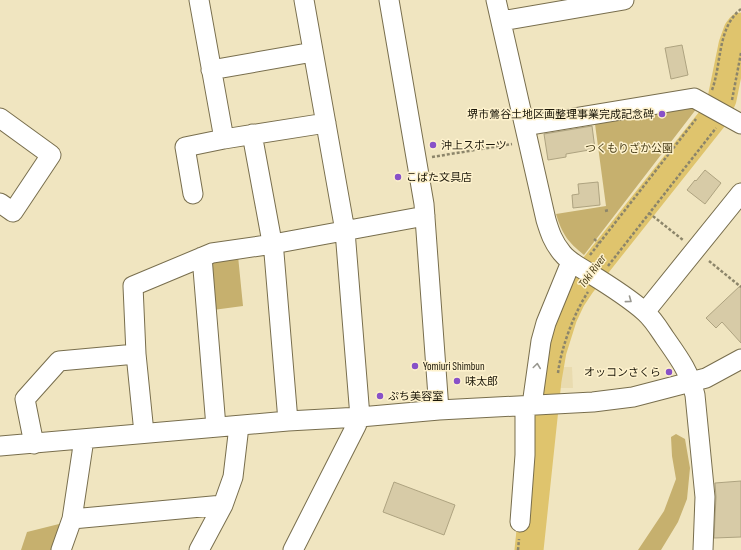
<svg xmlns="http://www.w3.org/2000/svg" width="741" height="550" viewBox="0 0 741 550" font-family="'Sofia Sans Condensed','Noto Sans JP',sans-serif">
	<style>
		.built { fill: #e9dbaf }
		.green { fill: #c6b06e }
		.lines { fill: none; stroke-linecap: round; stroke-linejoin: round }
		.river { stroke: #dfc46d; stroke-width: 29 }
		.building { fill: #d7cba7; stroke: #aea380 }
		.minor-casing { stroke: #786e4d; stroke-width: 21 }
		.path { stroke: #8c856a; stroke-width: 2.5; stroke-dasharray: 3 2; stroke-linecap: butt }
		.minor { stroke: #fff; stroke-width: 19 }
		.oneway { stroke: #989790 }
		.poi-dot { fill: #8851c8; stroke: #fef2cd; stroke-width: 1.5 }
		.labels { text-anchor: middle; stroke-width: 3; stroke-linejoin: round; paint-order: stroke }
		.poi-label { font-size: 11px; fill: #1b1709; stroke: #fef2cd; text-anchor: start }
		.park-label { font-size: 11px; fill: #493e18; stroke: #fef2cd }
		.water-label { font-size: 12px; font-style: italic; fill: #4a3e19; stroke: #fef2cd }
	</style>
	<rect width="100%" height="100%" fill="#f0e5c0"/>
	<path class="built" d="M 560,367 L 572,367 L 573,388 L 557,388 Z"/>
	<path class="green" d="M 691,105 L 697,108 L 584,255 C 568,242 562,234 556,214 L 606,206 L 595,124 Z
		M 238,256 L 243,306 L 213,310 L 207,268 L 214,261 Z
		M 676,434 L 685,439 L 690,468 L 687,499 L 678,522 L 661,550 L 638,550 L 664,511 L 676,479 L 672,456 L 671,437 Z
		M 63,523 L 52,550 L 21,550 L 27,532 Z"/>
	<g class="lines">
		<path class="river" d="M 529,550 L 542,427 L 547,380 L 552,351 L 563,316 L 571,299 L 581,284 L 712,119 L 722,99 L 733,45 L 738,31 L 741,27"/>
	</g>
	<path class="building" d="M 682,45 L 688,75 L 671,79 L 665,48 Z
		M 592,126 L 595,149 L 566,154 L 566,157 L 548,160 L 544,134 Z
		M 705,170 L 721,183 L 705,204 L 687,190 L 695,180 L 696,181 Z
		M 598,182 L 600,205 L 573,208 L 572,195 L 579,194 L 578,184 Z
		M 741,285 L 741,343 L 722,322 L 716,328 L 706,318 Z
		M 741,481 L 741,537 L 714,538 L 716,497 L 715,483 Z
		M 394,482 L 455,505 L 444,535 L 383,512 Z"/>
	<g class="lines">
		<g class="minor-casing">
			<path id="minor" d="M 199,0 L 224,139 L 326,123
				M 389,0 L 424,204 L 439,410
				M 496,0 L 546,220 C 550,233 553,242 562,253 C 569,262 580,267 589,273 C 607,284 629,298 645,312 C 653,319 659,329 665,338 C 679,358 689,371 695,395 L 705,497 L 703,550
				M 501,21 L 624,0
				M 211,70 L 313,52
				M 0,118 L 51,155 L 13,212 L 0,203
				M 525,126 L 694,98 L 741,124
				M 252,134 L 274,253 L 288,421
				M 193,194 L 185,147 L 224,139
				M 202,257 L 216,427
				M 645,312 L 741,193
				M 532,405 L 541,341 L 546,323 L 571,262
				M 144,433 L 136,354 L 133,286 L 212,253 L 273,244 L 425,216
				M 34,444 L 25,399 L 59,361 L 136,354
				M 0,446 L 288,421 L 360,417 L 439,410 L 593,402 L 633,397 L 706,378 L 741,359
				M 72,519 L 223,505
				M 520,522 L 525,455 L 525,406
				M 61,550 L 72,519 L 84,439
				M 199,550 L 223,505 L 233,477 L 239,426
				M 293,550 L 356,426 L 360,417 L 345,231 L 304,0"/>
		</g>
		<path class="path" d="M 712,90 C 722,63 717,28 741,9
			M 732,100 L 741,53
			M 432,157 L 512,144
			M 605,211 L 609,210
			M 649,213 L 683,240
			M 594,239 L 599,243
			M 590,255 L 696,119
			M 709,261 L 741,287
			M 608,266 L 716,128
			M 558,373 C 561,348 574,313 588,292
			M 518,550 L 519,539"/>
		<use href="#minor" class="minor"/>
	</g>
	<defs><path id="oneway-chevron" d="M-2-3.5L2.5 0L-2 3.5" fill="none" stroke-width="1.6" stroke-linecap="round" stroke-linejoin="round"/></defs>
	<g class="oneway">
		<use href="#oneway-chevron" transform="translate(629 300) rotate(36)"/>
		<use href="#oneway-chevron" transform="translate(537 366) rotate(-82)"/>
	</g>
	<g class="poi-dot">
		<circle cx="662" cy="114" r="4"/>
		<circle cx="433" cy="145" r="4"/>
		<circle cx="398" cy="177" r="4"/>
		<circle cx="415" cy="366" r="4"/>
		<circle cx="669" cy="372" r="4"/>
		<circle cx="457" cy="381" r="4"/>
		<circle cx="380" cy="396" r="4"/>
	</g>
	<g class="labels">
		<g class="poi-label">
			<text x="654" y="118" text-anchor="end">堺市鶯谷土地区画整理事業完成記念碑</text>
			<text x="441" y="149">沖上スポーツ</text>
			<text x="406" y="181">こばた文具店</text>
			<text x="423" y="370">Yomiuri Shimbun</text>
			<text x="661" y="376" text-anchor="end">オッコンさくら</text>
			<text x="465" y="385">味太郎</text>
			<text x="388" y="400">ぷち美容室</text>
		</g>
		<g class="park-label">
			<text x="629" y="152">つくもりざか公園</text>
		</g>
		<g class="water-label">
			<text transform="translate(592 271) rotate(-53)" y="4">Toki River</text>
		</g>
	</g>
</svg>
